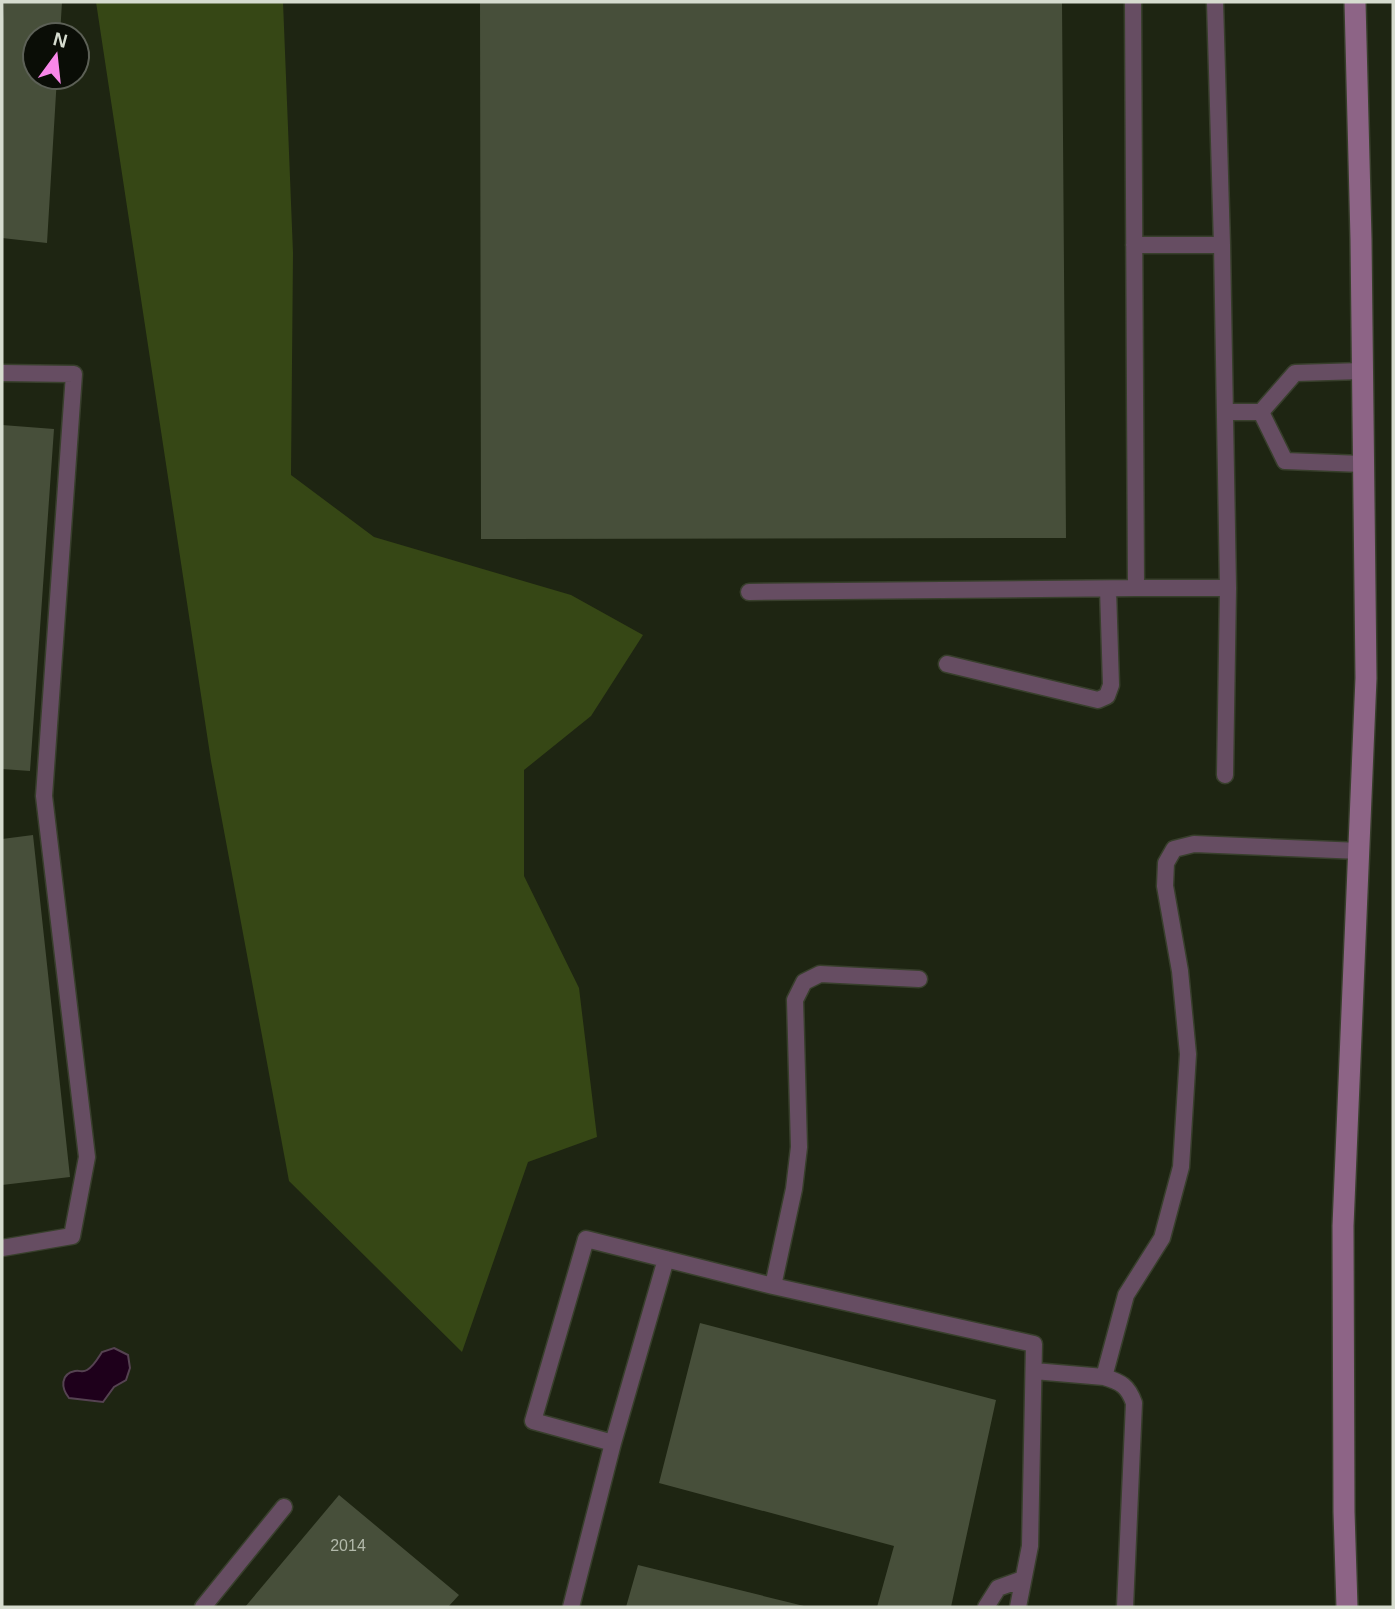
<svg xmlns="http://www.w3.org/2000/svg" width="1395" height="1609" viewBox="0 0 1395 1609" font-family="Arial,sans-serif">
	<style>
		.green { fill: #364715 }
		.water { fill: #1e001b; stroke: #554251; stroke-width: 2 }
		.building { fill: #474f3a }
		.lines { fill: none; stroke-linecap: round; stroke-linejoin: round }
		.lane-casing { stroke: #383f2c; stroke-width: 19 }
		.secondary-casing { stroke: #383f2c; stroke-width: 24 }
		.lane { stroke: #664d62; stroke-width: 16 }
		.secondary { stroke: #8d6486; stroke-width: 21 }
		.labels { text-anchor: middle; stroke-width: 5; stroke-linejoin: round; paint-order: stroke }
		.number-label { font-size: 16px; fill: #b2b9aa }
	</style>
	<rect width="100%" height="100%" fill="#1e2512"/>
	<path class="green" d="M 96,2 L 283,2 L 293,253 L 291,475 L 374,537 L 571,595 L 643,635 L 591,716 L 524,770 L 524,876 L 579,988 L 597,1137 L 528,1162 L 462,1352 L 289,1181 L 211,761 Z"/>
	<path class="water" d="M 114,1348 L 128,1355 L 130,1368 L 126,1380 L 114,1387 L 103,1402 L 69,1398 C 61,1388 60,1374 75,1371 C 81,1370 82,1373 87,1370 C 94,1366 98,1358 102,1352 Z"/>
	<path class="building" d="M 4,2 L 62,2 L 60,35 L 35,35 L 35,77 L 57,77 L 47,243 L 2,238 L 2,39 Z
		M 480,2 L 1062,2 L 1066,538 L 481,539 Z
		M 2,425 L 54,429 L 30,771 L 2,769 Z
		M 33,835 L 70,1177 L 2,1185 L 2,839 Z
		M 700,1323 L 996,1400 L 951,1607 L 877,1607 L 894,1546 L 659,1483 Z
		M 339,1495 L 459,1595 L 448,1607 L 245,1607 Z
		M 638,1565 L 804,1606 L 803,1607 L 626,1607 Z"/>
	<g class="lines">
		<g class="lane-casing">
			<path id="lane" d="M 1133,2 L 1136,588 L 1228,588 L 1222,245 L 1215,2
				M 1134,245 L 1222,245
				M 2,373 L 74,374 L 44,796 L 87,1157 L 72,1236 L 2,1248
				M 1225,412 L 1261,412 L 1295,373 L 1362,371
				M 1261,412 L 1285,461 L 1362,464
				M 749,592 L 1136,588
				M 947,664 L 1098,700 L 1107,696 L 1111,685 L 1108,589
				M 1225,775 L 1228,588
				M 773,1286 L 794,1189 L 799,1147 L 795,1000 L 804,982 L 820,974 L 919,979
				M 1034,1371 L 1104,1377 L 1126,1295 L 1162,1238 L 1181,1167 L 1188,1054 L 1180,971 L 1165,886 L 1166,863 L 1174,849 L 1194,844 L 1360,851
				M 1104,1377 C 1121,1382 1128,1386 1134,1403 L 1125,1607
				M 613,1443 L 533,1421 L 586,1239 L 773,1286 L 1034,1344 L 1030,1546 L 1018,1607
				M 203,1607 L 284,1507
				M 571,1607 L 613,1443 L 666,1259
				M 986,1607 L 998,1588 L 1023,1579"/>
		</g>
		<g class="secondary-casing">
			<path id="secondary" d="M 1347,1607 L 1344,1512 L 1343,1226 L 1366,678 L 1361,239 L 1355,2"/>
		</g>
		<use href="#lane" class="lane"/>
		<use href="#secondary" class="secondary"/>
	</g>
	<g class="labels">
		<g class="number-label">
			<text x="348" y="1551">2014</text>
		</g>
	</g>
	<rect width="1395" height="1609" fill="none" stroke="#d6dccf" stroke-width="7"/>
	<g transform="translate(56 56) rotate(15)"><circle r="33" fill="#0a0d06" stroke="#5c6056" stroke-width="2"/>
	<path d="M0-5L12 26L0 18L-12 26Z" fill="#f987e9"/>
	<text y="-10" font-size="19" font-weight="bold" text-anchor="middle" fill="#d6dccf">N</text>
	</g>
</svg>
